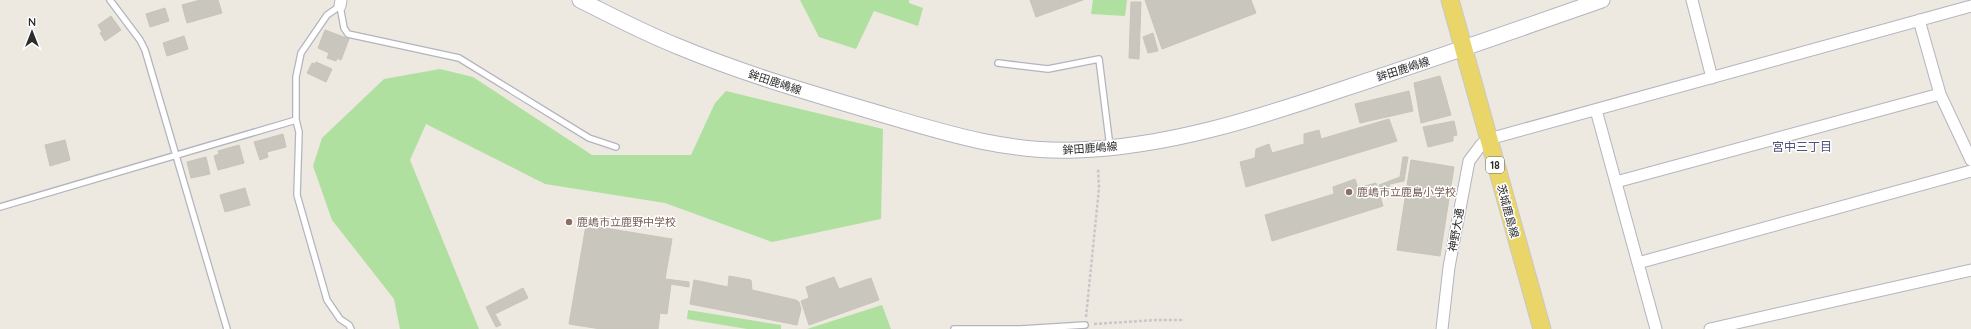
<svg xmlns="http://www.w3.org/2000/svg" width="1971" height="329" viewBox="0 0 1971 329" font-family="Quicksand,'Noto Sans JP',sans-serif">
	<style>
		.green { fill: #b0e09f }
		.building { fill: #c9c6be; stroke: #c8c4b9 }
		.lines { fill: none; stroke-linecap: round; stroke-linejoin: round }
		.lane-casing { stroke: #b3b4bf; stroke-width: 8 }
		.street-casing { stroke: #b3b4bf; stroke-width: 13 }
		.secondary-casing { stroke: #b3b4bf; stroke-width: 17 }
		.primary-casing { stroke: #c8c8c8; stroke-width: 19 }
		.path { stroke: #c8c8c8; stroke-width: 2.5; stroke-dasharray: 3 2; stroke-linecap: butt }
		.lane { stroke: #fff; stroke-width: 5.5 }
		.street { stroke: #fff; stroke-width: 11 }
		.secondary { stroke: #fff; stroke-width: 15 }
		.primary { stroke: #e9d568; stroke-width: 17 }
		.education-dot { fill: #8d6e63; stroke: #fff; stroke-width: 1.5 }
		.labels { text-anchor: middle; stroke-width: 3; stroke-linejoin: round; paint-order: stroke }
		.shield { fill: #fff; stroke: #6b6b6b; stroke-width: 1 }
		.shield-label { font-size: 10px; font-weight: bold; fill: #2c2c2c }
		.street-label { font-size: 11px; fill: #2c2c2c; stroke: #fff }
		.education-label { font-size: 11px; fill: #785e54; stroke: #fff; text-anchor: start }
		.neighbourhood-label { font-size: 12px; fill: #4f537b; stroke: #fff }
	</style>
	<rect width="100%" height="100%" fill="#ede8e0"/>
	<path class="green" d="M 800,0 L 909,0 L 909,3 L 923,8 L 918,26 L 874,11 L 856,49 L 819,37 Z
		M 1093,0 L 1127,0 L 1125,16 L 1091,14 Z
		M 440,69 L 473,77 L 592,155 L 691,155 L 715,103 L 726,91 L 883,129 L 881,219 L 772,242 L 665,203 L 545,184 L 426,124 L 410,160 L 479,329 L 400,329 L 394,299 L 332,220 L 313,166 L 322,138 L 384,79 Z
		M 882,305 L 891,329 L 807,329 Z
		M 688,310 L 781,325 L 781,329 L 747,329 L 687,319 Z"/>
	<path class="building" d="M 200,0 L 218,0 L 222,13 L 187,23 L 182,5 Z
		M 1030,0 L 1083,0 L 1036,17 Z
		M 1145,0 L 1251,0 L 1256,13 L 1162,49 Z
		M 1131,2 L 1141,2 L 1139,59 L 1129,58 Z
		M 165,8 L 169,21 L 150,27 L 146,14 Z
		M 111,16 L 121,30 L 105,41 L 100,33 L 102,32 L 98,25 Z
		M 325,30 L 349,39 L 341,60 L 337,58 L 336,61 L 327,58 L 329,53 L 318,48 Z
		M 1153,33 L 1158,51 L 1148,53 L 1143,37 Z
		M 184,36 L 188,49 L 167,56 L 163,43 Z
		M 316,62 L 332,69 L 326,82 L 307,73 L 312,63 L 315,64 Z
		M 1440,76 L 1451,115 L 1421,123 L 1414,83 Z
		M 1409,91 L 1413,111 L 1360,123 L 1355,104 Z
		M 1389,119 L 1397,141 L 1246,187 L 1240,162 L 1255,158 L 1256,149 L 1269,144 L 1272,153 L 1304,144 L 1304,134 L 1319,130 L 1321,139 Z
		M 1454,121 L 1457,135 L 1453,136 L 1453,141 L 1428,147 L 1423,127 Z
		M 283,134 L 286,147 L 267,152 L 268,157 L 260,160 L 254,142 Z
		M 65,140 L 70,160 L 50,166 L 45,145 Z
		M 239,145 L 244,163 L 218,170 L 214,156 L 219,154 L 218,151 Z
		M 206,157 L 210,174 L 191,178 L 187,162 Z
		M 1403,157 L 1408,157 L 1404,181 L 1390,184 L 1389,187 L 1381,190 L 1379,185 L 1400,177 Z
		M 1411,160 L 1454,167 L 1440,256 L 1397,250 Z
		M 1355,179 L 1358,188 L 1376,183 L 1383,206 L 1272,241 L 1265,215 L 1334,194 L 1333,187 Z
		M 245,188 L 250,205 L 225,212 L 220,195 Z
		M 586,225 L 672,239 L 665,279 L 689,282 L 689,287 L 671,284 L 667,314 L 660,313 L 658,329 L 601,329 L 569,324 Z
		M 729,276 L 751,280 L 752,290 L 796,300 L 799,302 L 801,309 L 797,325 L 690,304 L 694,280 L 728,287 Z
		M 834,277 L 839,289 L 871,278 L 879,300 L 809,325 L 801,301 L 809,298 L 806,287 Z
		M 523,288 L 528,298 L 495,314 L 501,325 L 496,327 L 486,307 Z"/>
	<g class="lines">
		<g class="lane-casing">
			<path id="lane" d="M 110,0 L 140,40 L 145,50 L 227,329
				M 998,63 L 1048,69 L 1099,59 L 1110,147
				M 0,207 L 296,120
				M 351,329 L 349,325 L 340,319 L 327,300 L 297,195 L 299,132 L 296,120 L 296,77 L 301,53 L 327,15 L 340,6 L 344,28 L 348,34 L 459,58 L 589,138 L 616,147
				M 954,329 L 1021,329 L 1085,325"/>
		</g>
		<g class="street-casing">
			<path id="street" d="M 1692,0 L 1712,78
				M 340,6 L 341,0
				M 1919,20 L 1940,94 L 1971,160
				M 1596,110 L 1656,329
				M 1616,182 L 1940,94
				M 1638,263 L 1971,171
				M 1442,329 L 1449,267 L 1469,161 L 1481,145 L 1489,139 L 1971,6
				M 1710,329 L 1971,270"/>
		</g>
		<g class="secondary-casing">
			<path id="secondary" d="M 580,0 C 612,16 644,33 677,46 C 744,74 813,94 881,114 C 945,133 1009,153 1076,150 C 1168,147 1257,118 1343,89 C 1430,60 1516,30 1602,0"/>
		</g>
		<g class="primary-casing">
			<path id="primary" d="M 1450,0 L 1542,329"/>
		</g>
		<path class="path" d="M 1086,317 L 1099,188 L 1098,168
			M 1094,324 L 1156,320 L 1184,320"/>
		<use href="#lane" class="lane"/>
		<use href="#street" class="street"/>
		<use href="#secondary" class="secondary"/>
		<use href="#primary" class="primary"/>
	</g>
	<g class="education-dot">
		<circle cx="1349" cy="192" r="4"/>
		<circle cx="569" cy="222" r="4"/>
	</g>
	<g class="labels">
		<rect class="shield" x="1486" y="157" width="18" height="16" rx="3"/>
		<g class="shield-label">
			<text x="1495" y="169">18</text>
		</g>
		<g class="street-label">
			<text transform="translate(1403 69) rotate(-18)" y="4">鉾田鹿嶋線</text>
			<text transform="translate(775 82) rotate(18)" y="4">鉾田鹿嶋線</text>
			<text transform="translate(1090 148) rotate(-4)" y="4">鉾田鹿嶋線</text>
			<text transform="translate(1508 211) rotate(75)" y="4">茨城鹿島線</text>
			<text transform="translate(1456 230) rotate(-80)" y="4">神野大通</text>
		</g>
		<g class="education-label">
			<text x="1357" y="196">鹿嶋市立鹿島小学校</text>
			<text x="577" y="226">鹿嶋市立鹿野中学校</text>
		</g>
		<g class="neighbourhood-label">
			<text x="1802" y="151">宮中三丁目</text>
		</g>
	</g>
	<g transform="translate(32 32)" stroke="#ffffff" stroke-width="3" paint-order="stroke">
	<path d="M0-3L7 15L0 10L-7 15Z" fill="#2c2c2c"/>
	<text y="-6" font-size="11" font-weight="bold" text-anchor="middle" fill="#2c2c2c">N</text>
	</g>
</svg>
